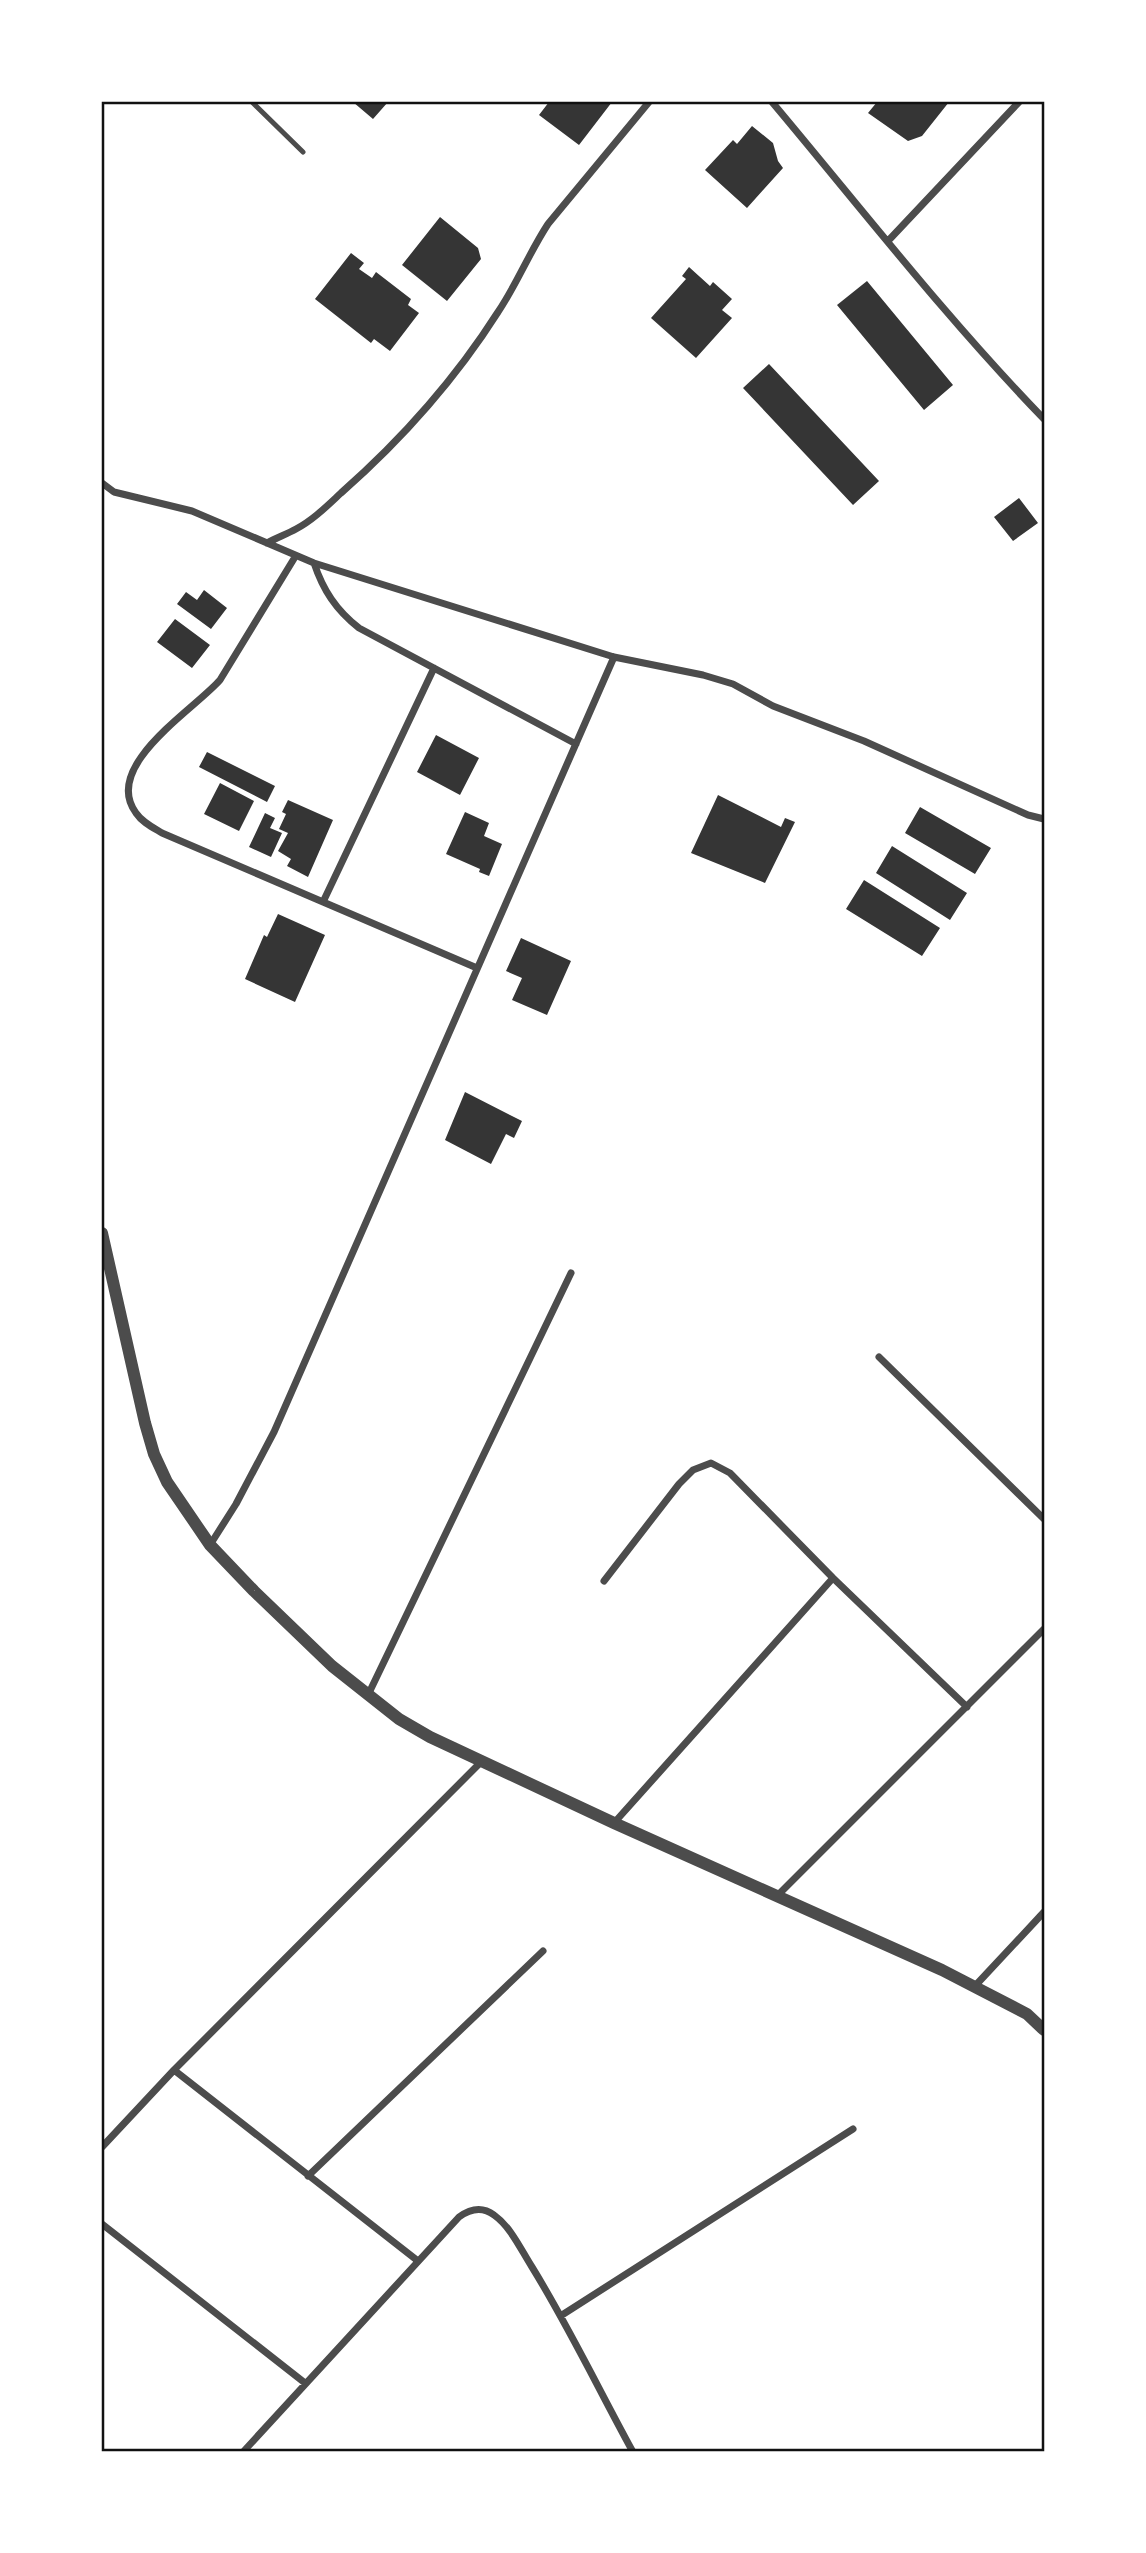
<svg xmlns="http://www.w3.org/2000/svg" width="1146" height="2553" viewBox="0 0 1146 2553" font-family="'IBM Plex Sans',sans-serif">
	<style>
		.building { fill: #353535 }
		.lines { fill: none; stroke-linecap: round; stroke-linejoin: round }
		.service { stroke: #4c4c4c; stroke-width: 5 }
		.minor { stroke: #4c4c4c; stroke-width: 7 }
		.tertiary { stroke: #4c4c4c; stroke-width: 12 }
		.neatline { fill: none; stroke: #111; stroke-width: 2.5 }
	</style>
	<rect width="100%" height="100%" fill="#fff"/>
	<path class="building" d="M 353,102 L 388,102 L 373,119 Z
		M 549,102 L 612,102 L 579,145 L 539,115 Z
		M 877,102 L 949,102 L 922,136 L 908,141 L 868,113 Z
		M 752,126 L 773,143 L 778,161 L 783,168 L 747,208 L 705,170 L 733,140 L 737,144 Z
		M 440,217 L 478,248 L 481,259 L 447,301 L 402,265 Z
		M 351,253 L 364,263 L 359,269 L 372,278 L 376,272 L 411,299 L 408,305 L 419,313 L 390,351 L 374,339 L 371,343 L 315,299 Z
		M 689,267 L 710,286 L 713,282 L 732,299 L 722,310 L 732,318 L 696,358 L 651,318 L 686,279 L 682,276 Z
		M 867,281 L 953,385 L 924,410 L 837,305 Z
		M 769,364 L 879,481 L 853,505 L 743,388 Z
		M 1019,498 L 1038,523 L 1013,541 L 994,517 Z
		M 204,590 L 227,608 L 211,629 L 177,604 L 186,592 L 197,600 Z
		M 175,619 L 210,645 L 192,668 L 157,642 Z
		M 436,735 L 479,758 L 460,795 L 417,772 Z
		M 207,752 L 275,786 L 267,802 L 199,767 Z
		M 220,783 L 254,801 L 239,831 L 204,814 Z
		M 718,795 L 781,827 L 785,818 L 795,822 L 765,883 L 691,853 Z
		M 288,800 L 333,820 L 308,877 L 287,866 L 291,859 L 278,851 L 288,833 L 279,829 L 286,814 L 282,812 Z
		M 920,807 L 991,848 L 975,874 L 905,833 Z
		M 465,812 L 489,823 L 484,836 L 502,844 L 489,876 L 479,872 L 480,869 L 446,854 Z
		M 265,813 L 275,818 L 270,828 L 282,833 L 271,857 L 249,847 Z
		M 892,846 L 967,893 L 950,920 L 876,873 Z
		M 864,880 L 940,928 L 922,956 L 846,909 Z
		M 278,914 L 325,935 L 295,1002 L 245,979 L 264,935 L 267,937 Z
		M 521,938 L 571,961 L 547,1015 L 512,1000 L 522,978 L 506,971 Z
		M 465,1092 L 522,1121 L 514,1138 L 506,1134 L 491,1164 L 445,1140 Z"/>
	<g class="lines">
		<path class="service" d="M 252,102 L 303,152"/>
		<path class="minor" d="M 772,102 C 861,208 947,319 1044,419
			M 888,241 L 1019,102
			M 102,483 L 114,492 L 192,511 L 314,563 L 614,657 L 703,675 L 733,684 L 773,706 L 864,741 L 1028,815 L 1044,819
			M 267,543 C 276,538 287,534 296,529 C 313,520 327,506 341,493 C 400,441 456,378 498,312 C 517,284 529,253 548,224 L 649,102
			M 295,557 L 220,680 C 195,709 101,766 136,813 C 142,822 152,827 162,833 L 477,968
			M 314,563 C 323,590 336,610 359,628 L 576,744
			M 323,902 L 434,668
			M 879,1357 L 1044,1519
			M 210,1545 L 236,1504 L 274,1432 L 614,657
			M 604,1581 L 679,1484 L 693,1470 L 711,1463 L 730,1473 L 833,1578 L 967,1707
			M 368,1695 L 571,1273
			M 614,1823 L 833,1578
			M 777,1896 L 1044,1629
			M 975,1986 L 1044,1912
			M 174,2070 L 418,2261
			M 102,2147 L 174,2070 L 482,1761
			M 308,2176 L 543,1951
			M 102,2224 L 305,2383
			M 562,2315 L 853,2129
			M 243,2452 L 459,2217 C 470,2209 482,2206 494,2215 C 511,2227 521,2250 532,2267 C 569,2327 599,2390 633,2452"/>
		<path class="tertiary" d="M 102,1233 L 145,1423 L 154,1454 L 167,1482 L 210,1545 L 254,1591 L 332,1666 L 399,1719 L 430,1737 L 614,1823 L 942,1970 L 1027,2014 L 1044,2030"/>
	</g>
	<rect width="1146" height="2553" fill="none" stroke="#ffffff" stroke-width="206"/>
	<rect x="103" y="103" width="940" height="2347" class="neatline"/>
</svg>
